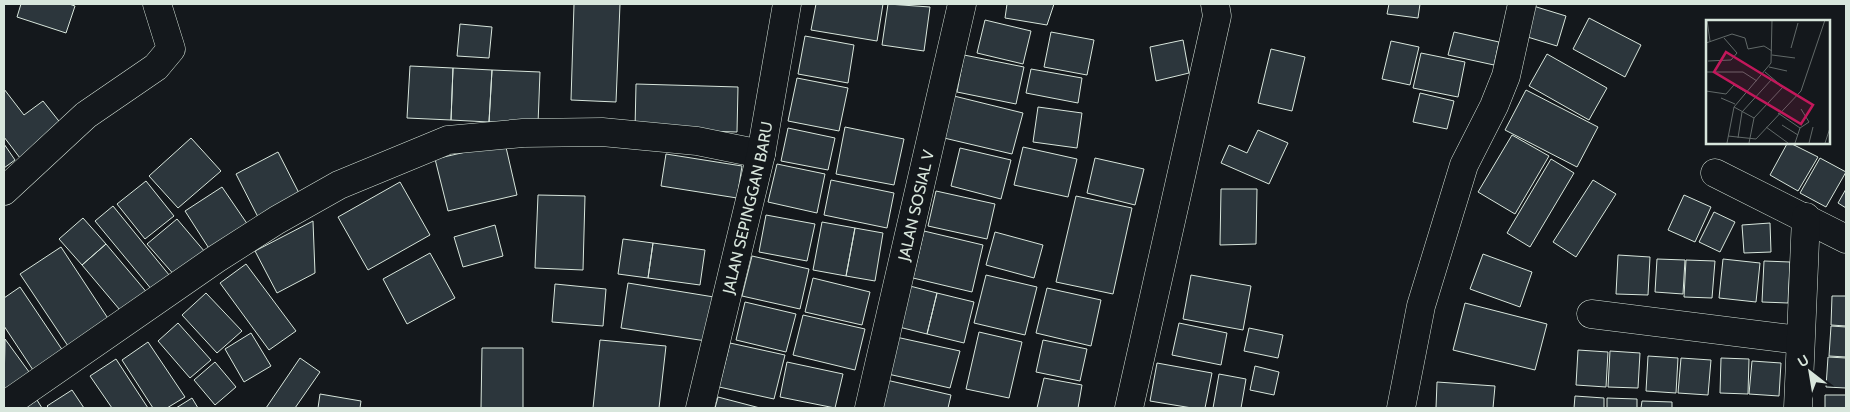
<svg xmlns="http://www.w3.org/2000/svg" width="1850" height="412" viewBox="0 0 1850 412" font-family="Cabin,sans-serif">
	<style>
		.building { fill: #2c363c; stroke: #d8e6dc }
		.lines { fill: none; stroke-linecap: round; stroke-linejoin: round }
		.street-casing { stroke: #d8e6dc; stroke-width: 29 }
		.secondary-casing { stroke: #d8e6dc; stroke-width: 29 }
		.street { stroke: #14181c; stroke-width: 28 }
		.secondary { stroke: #14181c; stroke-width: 28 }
		.labels { text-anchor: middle; stroke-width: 4; stroke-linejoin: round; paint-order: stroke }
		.street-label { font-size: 16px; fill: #d8e6dc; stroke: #14181c }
		.inset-road { fill: none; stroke: #626a69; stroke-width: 1 }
		.view { fill: #c2185b; fill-opacity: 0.15; stroke: #c2185b; stroke-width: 2.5 }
		.inset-edge { fill: none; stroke: #d8e6dc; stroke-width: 2.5 }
	</style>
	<rect width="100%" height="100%" fill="#14181c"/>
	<path class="building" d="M 21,4 L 69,4 L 75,6 L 66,33 L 17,17 Z
		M 574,4 L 620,4 L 616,102 L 571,100 Z
		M 816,4 L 883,4 L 877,41 L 811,30 Z
		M 888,4 L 930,7 L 924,51 L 882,45 Z
		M 1007,4 L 1054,4 L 1047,25 L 1005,18 Z
		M 1389,4 L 1420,4 L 1418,18 L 1387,14 Z
		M 1530,5 L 1566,16 L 1557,46 L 1521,35 Z
		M 1589,18 L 1641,45 L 1625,77 L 1573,49 Z
		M 985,20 L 1031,31 L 1023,64 L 977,53 Z
		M 460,24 L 492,27 L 489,58 L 457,56 Z
		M 1051,32 L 1094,40 L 1087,75 L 1044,67 Z
		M 1454,32 L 1499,42 L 1494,65 L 1448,55 Z
		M 805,36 L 854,45 L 848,83 L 798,74 Z
		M 1183,40 L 1189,73 L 1156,81 L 1150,47 Z
		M 1391,41 L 1419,47 L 1410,85 L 1382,79 Z
		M 1271,49 L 1305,57 L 1292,111 L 1258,103 Z
		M 1421,53 L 1465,62 L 1458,97 L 1413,88 Z
		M 1547,54 L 1607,88 L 1589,120 L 1529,86 Z
		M 964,55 L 1024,67 L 1016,104 L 957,92 Z
		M 410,66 L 453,68 L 451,120 L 407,118 Z
		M 453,68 L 492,70 L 489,122 L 451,120 Z
		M 1031,69 L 1082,78 L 1078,103 L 1026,93 Z
		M 492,70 L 540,72 L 538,124 L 489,122 Z
		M 797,78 L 848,88 L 839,131 L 788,121 Z
		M 636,84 L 738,87 L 737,132 L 635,129 Z
		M 4,89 L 24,115 L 43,101 L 62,125 L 20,158 L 4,137 Z
		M 1526,90 L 1598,127 L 1577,167 L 1505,130 Z
		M 1420,93 L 1454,101 L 1447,129 L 1413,122 Z
		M 954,96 L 1023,113 L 1012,154 L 944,138 Z
		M 1038,107 L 1082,113 L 1077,148 L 1033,142 Z
		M 845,127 L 904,139 L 894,185 L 836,174 Z
		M 788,128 L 835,138 L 828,170 L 781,161 Z
		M 1258,130 L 1288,143 L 1269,184 L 1221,163 L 1229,145 L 1247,153 Z
		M 1512,135 L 1549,156 L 1515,214 L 1478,192 Z
		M 191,138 L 221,171 L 178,208 L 149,176 Z
		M 1788,142 L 1818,157 L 1798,191 L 1770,175 Z
		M 505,143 L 517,195 L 448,211 L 435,159 Z
		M 4,144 L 15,160 L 4,168 Z
		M 1023,147 L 1077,159 L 1068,197 L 1014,185 Z
		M 960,148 L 1011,160 L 1001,199 L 951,186 Z
		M 278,152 L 301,197 L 259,219 L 236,174 Z
		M 666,154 L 742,166 L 737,198 L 661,186 Z
		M 1095,158 L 1144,169 L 1135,205 L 1087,193 Z
		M 1820,158 L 1846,172 L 1826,207 L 1800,193 Z
		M 1551,159 L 1574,173 L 1530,247 L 1507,233 Z
		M 777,164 L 825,174 L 817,213 L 768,202 Z
		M 831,180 L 894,193 L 887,228 L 824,215 Z
		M 1593,180 L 1616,194 L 1576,257 L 1553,242 Z
		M 146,181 L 174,216 L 145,239 L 117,204 Z
		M 400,182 L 430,235 L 368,270 L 338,217 Z
		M 222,187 L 248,225 L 210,250 L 185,211 Z
		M 1221,189 L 1257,189 L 1256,244 L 1220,245 Z
		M 1846,189 L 1846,208 L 1838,203 Z
		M 936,191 L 995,204 L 987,239 L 928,226 Z
		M 538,195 L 585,196 L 583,270 L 535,268 Z
		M 1684,195 L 1711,207 L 1695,242 L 1668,230 Z
		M 1076,196 L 1132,208 L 1113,294 L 1056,282 Z
		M 113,206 L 174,281 L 157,296 L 95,221 Z
		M 1714,212 L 1735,222 L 1720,252 L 1699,242 Z
		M 766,215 L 815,224 L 807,261 L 759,252 Z
		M 83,218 L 106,244 L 82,265 L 59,239 Z
		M 177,219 L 205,252 L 176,277 L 147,244 Z
		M 313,221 L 315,273 L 277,293 L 255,251 Z
		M 822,222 L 855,228 L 846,276 L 813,270 Z
		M 1770,223 L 1771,252 L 1744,253 L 1742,225 Z
		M 495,225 L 503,256 L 463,267 L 454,237 Z
		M 855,228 L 883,233 L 875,281 L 846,276 Z
		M 924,231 L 983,245 L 972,292 L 913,278 Z
		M 995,232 L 1043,245 L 1034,278 L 986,265 Z
		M 623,239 L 653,243 L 648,278 L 618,274 Z
		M 653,243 L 705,250 L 700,285 L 648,278 Z
		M 106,244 L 149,295 L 125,316 L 82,265 Z
		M 61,247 L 111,323 L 70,349 L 20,274 Z
		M 430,253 L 455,298 L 407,324 L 383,279 Z
		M 1483,254 L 1532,272 L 1520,307 L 1470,289 Z
		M 1618,255 L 1650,257 L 1648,295 L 1616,294 Z
		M 752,256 L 809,269 L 800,309 L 742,296 Z
		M 1657,259 L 1685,260 L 1683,294 L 1655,292 Z
		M 1723,259 L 1760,263 L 1756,302 L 1719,298 Z
		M 1686,260 L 1715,261 L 1712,298 L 1684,297 Z
		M 1764,261 L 1790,262 L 1788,303 L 1762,302 Z
		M 246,264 L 296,331 L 269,350 L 220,283 Z
		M 986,275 L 1037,287 L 1025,335 L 974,323 Z
		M 1191,275 L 1251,286 L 1243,330 L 1183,319 Z
		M 813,278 L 870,292 L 862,325 L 805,312 Z
		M 628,283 L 714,297 L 706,341 L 621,328 Z
		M 555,284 L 606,289 L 603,326 L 552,322 Z
		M 906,285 L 937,293 L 927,334 L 895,326 Z
		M 20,287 L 65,354 L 35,373 L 4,326 L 4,298 Z
		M 1047,288 L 1101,300 L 1091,346 L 1036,333 Z
		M 206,293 L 242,331 L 217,353 L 182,315 Z
		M 937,293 L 974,302 L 964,343 L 927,334 Z
		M 1832,296 L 1846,296 L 1846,326 L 1831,325 Z
		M 745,302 L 796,314 L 786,352 L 736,340 Z
		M 1465,303 L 1547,324 L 1535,370 L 1453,350 Z
		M 803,315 L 865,329 L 855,370 L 793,355 Z
		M 178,323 L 211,360 L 190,378 L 158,341 Z
		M 1179,323 L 1227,333 L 1221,365 L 1172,355 Z
		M 1831,326 L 1846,327 L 1846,357 L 1829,356 Z
		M 1249,328 L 1283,335 L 1278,358 L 1244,351 Z
		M 979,332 L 1022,342 L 1009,398 L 966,389 Z
		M 251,333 L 271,366 L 244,382 L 225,349 Z
		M 896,337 L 960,351 L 950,388 L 888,374 Z
		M 5,339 L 32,376 L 8,394 L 4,388 Z
		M 600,340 L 666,346 L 659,408 L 593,408 Z
		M 1043,340 L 1087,349 L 1080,381 L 1036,372 Z
		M 148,342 L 185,397 L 167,408 L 153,408 L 122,360 Z
		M 730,343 L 785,355 L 774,399 L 719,387 Z
		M 482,348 L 523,348 L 523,408 L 481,408 Z
		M 1578,350 L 1608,352 L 1606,387 L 1576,385 Z
		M 1610,351 L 1640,353 L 1638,388 L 1608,387 Z
		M 1648,356 L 1678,358 L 1676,393 L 1646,391 Z
		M 1828,357 L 1846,358 L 1846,388 L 1826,387 Z
		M 300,358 L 320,372 L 295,408 L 266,408 Z
		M 1681,358 L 1711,360 L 1708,395 L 1678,393 Z
		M 1721,358 L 1749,359 L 1748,394 L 1720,393 Z
		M 116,359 L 148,408 L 112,408 L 90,376 Z
		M 1752,361 L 1781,363 L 1779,396 L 1749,394 Z
		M 215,362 L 236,387 L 215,405 L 194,380 Z
		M 787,362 L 843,374 L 835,408 L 780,397 Z
		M 1157,363 L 1212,373 L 1205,408 L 1192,408 L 1150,401 Z
		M 1255,366 L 1279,372 L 1274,395 L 1250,390 Z
		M 1219,374 L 1246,379 L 1241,408 L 1213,408 Z
		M 1044,378 L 1082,385 L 1078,408 L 1037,408 Z
		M 882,379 L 951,395 L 948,408 L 875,408 Z
		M 1437,382 L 1495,386 L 1493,408 L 1436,408 Z
		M 72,390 L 84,408 L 49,408 L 47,406 Z
		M 320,394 L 361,401 L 360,408 L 318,408 Z
		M 1825,395 L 1846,395 L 1846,408 L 1825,408 Z
		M 1575,396 L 1604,398 L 1604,408 L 1574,408 Z
		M 718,397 L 760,408 L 715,408 Z
		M 192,398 L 198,408 L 176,408 Z
		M 1607,398 L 1637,399 L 1637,408 L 1607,408 Z
		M 37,400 L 42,408 L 25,408 Z
		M 1642,401 L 1672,402 L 1672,408 L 1641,408 Z"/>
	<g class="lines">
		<g class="street-casing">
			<g id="street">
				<path d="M 1715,173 L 1846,239"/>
				<path d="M 4,191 L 86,115 L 156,67 L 171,49 L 157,4"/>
				<path d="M 1591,314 L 1799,340"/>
				<path d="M 4,406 L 216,259 L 277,220 L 339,185 L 448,140 L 523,133 L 602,132 L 697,141 L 761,154"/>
				<path id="s1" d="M 869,408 L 962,4"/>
				<path d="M 1129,408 L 1217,16 L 1215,4"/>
				<path d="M 1798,408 L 1806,217"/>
			</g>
		</g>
		<g class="secondary-casing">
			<g id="secondary">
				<path id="s2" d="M 700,408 L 761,154 L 787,4"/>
				<path d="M 1401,408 L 1421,306 L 1464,165 L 1494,106 L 1506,76 L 1522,4"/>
			</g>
		</g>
		<use href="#street" class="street"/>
		<use href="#secondary" class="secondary"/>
	</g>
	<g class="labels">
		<g class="street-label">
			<text dy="6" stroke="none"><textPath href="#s1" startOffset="208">JALAN SOSIAL V</textPath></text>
			<text dy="6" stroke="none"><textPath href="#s2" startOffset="206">JALAN SEPINGGAN BARU</textPath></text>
		</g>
	</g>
	<g transform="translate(1706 20)">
		<rect width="124" height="124" fill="#14181c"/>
		<path class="inset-road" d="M 1,0 L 4,21M 0,23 L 26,14 L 39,18 L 42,29 L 58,26 L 66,31M 85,28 L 92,3M 66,35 L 89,38M 2,41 L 25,40 L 31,33 L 18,18M 63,47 L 81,51M 0,52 L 37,52 L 51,61M 0,71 L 20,74 L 28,65 L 40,72M 15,78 L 29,84M 28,87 L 48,98M 72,93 L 94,108M 76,105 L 92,115M 60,107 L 82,123M 22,116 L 50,119 L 95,71 L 119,0M 32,118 L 36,92 L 66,59M 21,123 L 28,87 L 65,43 L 66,0M 43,123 L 48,98 L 77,67 L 59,52M 89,123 L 94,108 L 103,102 L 95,89M 103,123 L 107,107M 119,123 L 124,108"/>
		<path class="view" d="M 20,32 L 107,85 L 95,104 L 8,52 Z"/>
		<rect width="124" height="124" class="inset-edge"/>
	</g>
	<rect width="1850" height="412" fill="none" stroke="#d8e6dc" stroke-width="10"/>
	<g transform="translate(1810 372) rotate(329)" stroke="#14181c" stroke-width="4" paint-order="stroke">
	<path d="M0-4L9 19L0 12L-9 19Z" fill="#d8e6dc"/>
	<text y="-8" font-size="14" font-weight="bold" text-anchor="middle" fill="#d8e6dc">U</text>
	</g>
</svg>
